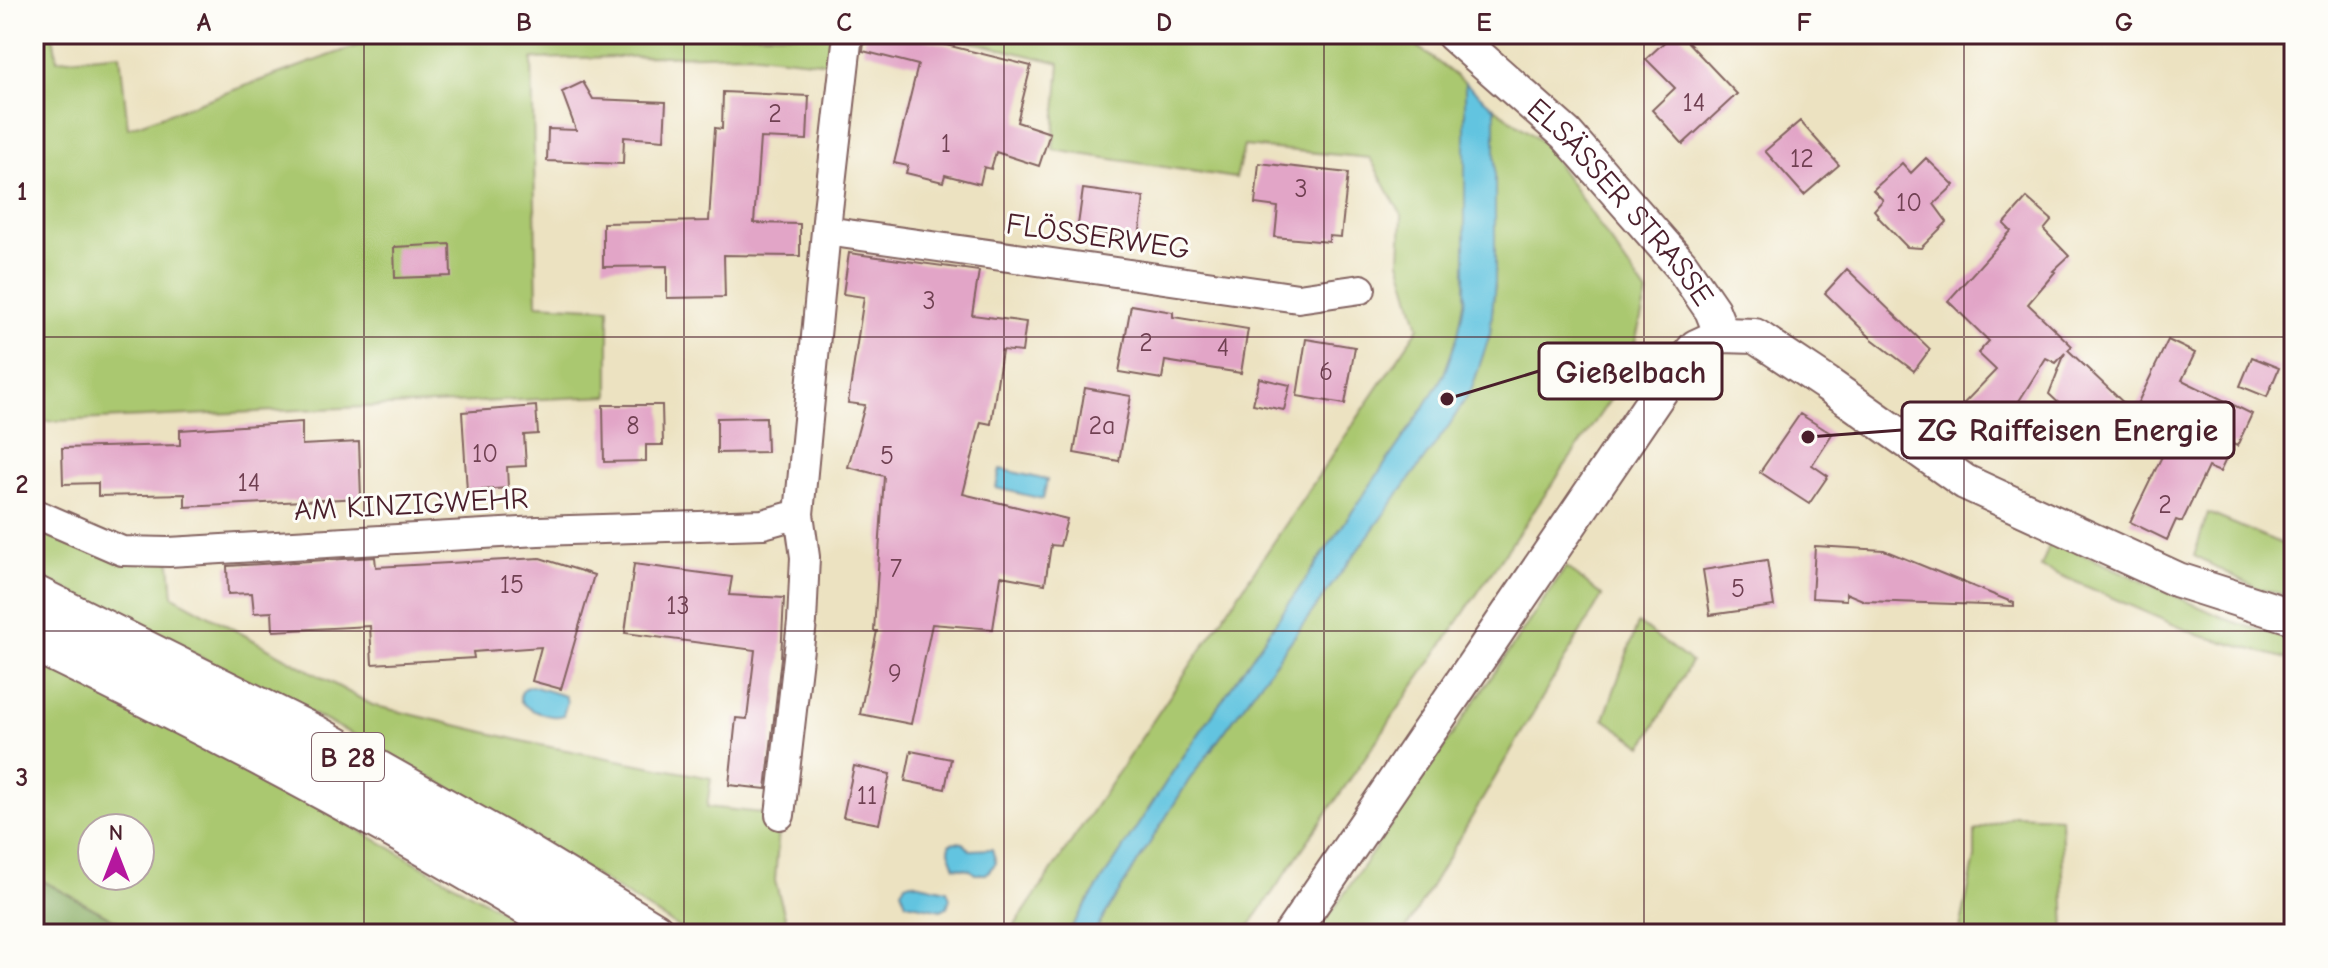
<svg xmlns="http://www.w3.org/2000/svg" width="2328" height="968" viewBox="0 0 2328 968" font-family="'Comic Neue',sans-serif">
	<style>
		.green { fill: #aac870; stroke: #7a744e; stroke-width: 2; fill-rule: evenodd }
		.forest { fill: #87ac62; stroke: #686646; stroke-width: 2 }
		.water { fill: #62c4e0; stroke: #567286; stroke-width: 2 }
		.building { fill: #e2a5c7 }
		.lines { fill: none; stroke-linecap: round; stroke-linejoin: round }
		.minor-casing { stroke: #836360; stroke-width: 32 }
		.tertiary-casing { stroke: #836360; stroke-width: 38 }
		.trunk-casing { stroke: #836360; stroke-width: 48 }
		.minor { stroke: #fff; stroke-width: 28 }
		.tertiary { stroke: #fff; stroke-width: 34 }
		.trunk { stroke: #fff; stroke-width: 44 }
		.grid { fill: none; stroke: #4a1f2b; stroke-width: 2; stroke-opacity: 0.55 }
		.labels { text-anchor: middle; stroke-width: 6; stroke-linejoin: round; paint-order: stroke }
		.number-label { font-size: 26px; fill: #704052 }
		.shield { fill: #fdfcf7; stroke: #806168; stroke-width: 2 }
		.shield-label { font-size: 28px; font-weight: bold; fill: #4a1f2b }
		.street-label { font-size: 30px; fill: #4a1f2b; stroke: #fdfcf7 }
		.leader { fill: none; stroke: #4a1f2b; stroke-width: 3 }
		.callout-dot { fill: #4a1f2b; stroke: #fdfcf7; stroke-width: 3 }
		.callout { fill: #fdfcf7; stroke: #4a1f2b; stroke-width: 3 }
		.callout-label { font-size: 32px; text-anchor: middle; font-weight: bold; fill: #4a1f2b }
		.neatline { fill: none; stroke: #4a1f2b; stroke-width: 3 }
		.grid-label { font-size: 26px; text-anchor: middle; font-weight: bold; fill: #4a1f2b }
	</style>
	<rect width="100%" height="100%" fill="#fdfcf7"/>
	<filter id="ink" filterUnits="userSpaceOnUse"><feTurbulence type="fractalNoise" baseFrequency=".0125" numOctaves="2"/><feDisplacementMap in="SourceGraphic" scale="16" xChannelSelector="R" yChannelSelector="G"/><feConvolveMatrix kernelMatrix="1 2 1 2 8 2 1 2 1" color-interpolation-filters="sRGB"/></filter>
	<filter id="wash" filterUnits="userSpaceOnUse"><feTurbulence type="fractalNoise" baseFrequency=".006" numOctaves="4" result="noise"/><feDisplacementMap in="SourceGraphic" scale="32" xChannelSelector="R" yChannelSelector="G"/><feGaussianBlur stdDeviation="1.8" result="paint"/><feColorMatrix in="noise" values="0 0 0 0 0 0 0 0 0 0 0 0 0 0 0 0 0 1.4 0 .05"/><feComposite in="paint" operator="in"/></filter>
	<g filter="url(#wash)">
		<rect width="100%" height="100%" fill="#ece2c1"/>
		<path class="green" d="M 34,34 L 53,34 L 57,60 L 120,54 L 128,128 L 390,34 L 848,34 L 845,65 L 748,54 L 532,59 L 537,304 L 609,308 L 609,396 L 34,422 Z
			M 940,34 L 1401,34 L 1465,83 L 1465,298 L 1458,335 L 1444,374 L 1425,406 L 1172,773 L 1067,934 L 1009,934 L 1419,327 L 1400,261 L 1402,216 L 1370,158 L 1244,146 L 1236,178 L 1053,150 L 1060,63 Z
			M 1495,108 L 1542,142 L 1647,294 L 1627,375 L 1244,934 L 1093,934 L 1189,780 L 1450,424 L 1472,388 L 1490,334 L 1495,282 Z
			M 34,513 L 169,552 L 173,596 L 372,705 L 535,744 L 711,778 L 707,807 L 780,815 L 775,881 L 790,934 L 689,934 L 500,816 L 350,733 L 34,573 Z
			M 2208,513 L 2294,549 L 2294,597 L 2257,588 L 2194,556 Z
			M 2051,540 L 2231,621 L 2294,641 L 2294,661 L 2198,635 L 2041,567 Z
			M 1566,567 L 1602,596 L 1403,934 L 1317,934 Z
			M 1638,623 L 1691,662 L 1643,746 L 1604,719 Z
			M 34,659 L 284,788 L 543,934 L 140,934 L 34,876 ZM 92,828 L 140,828 L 140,876 L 92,876 Z
			M 2014,815 L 2061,817 L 2065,934 L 1959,934 L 1975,858 L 1975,831 Z"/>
		<path class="forest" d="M 34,876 L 140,934 L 42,934 L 34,924 Z"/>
		<path class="water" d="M 1465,83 L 1495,108 L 1495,282 L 1490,334 L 1472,388 L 1450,424 L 1189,780 L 1093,934 L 1067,934 L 1172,773 L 1425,406 L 1444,374 L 1458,335 L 1465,298 Z
			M 1000,469 L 1047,480 L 1043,499 L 996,488 Z
			M 532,686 L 565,696 L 567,702 L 563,715 C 551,719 527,711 520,700 C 520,693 524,686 532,686 Z
			M 956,842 L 963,843 L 970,850 L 992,849 L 996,863 L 986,874 L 975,874 L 969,869 L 955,867 L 949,851 L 950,843 Z
			M 911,882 L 947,890 L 950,898 L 947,907 L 941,910 L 906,903 L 901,890 L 905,884 Z"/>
		<g id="blocks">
			<path class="building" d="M 865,34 L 902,34 L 1031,66 L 1017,122 L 1050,133 L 1039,166 L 996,152 L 991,169 L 984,167 L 980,184 L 945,175 L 943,182 L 906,173 L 908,166 L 894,163 L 918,65 L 863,51 Z
				M 1673,34 L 1680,34 L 1737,94 L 1683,144 L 1652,110 L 1675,88 L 1646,59 Z
				M 583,82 L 593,99 L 666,102 L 664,140 L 624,137 L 623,164 L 547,161 L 548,129 L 576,130 L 562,92 Z
				M 723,92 L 809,96 L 807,140 L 760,138 L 754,223 L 800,224 L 800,256 L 724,255 L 725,297 L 667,298 L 667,266 L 603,267 L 603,223 L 709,221 L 715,128 L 722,129 Z
				M 1800,121 L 1839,165 L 1804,195 L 1765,151 Z
				M 1926,158 L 1954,185 L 1934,204 L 1947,222 L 1921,248 L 1907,247 L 1878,217 L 1879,216 L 1874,210 L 1883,200 L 1873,190 L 1902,163 L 1911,173 Z
				M 1259,163 L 1348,173 L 1341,237 L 1329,236 L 1329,242 L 1275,237 L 1278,207 L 1255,204 Z
				M 1083,189 L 1144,197 L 1139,239 L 1077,232 Z
				M 2027,198 L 2052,220 L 2044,230 L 2069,256 L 2053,271 L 2055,272 L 2028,304 L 2072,346 L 2068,350 L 2129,408 L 2098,440 L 2049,394 L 2065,353 L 2056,363 L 2046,358 L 2019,401 L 1974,450 L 1941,427 L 1996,370 L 1978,353 L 1989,341 L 1948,301 L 2011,231 L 2004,224 Z
				M 450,244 L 451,276 L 395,278 L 394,247 Z
				M 849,253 L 979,271 L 972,315 L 1026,322 L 1022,352 L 1002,350 L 991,424 L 981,422 L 963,494 L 1067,519 L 1060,546 L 1051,545 L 1045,584 L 1001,576 L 993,629 L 932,624 L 911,724 L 860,714 L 877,631 L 874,631 L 884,476 L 848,467 L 865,405 L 848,403 L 864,297 L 843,294 Z
				M 1847,269 L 1930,349 L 1914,371 L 1872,339 L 1825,293 Z
				M 1131,305 L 1173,312 L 1173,317 L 1248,329 L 1241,373 L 1165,361 L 1162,379 L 1119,372 Z
				M 1306,339 L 1355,347 L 1345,404 L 1297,396 Z
				M 2168,340 L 2195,353 L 2182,380 L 2252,414 L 2237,446 L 2233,444 L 2220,472 L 2208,467 L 2182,522 L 2176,520 L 2167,540 L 2130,522 L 2169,442 L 2128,423 Z
				M 2252,357 L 2279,368 L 2267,397 L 2240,386 Z
				M 1259,378 L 1290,385 L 1284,410 L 1253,404 Z
				M 1085,388 L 1131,396 L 1119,461 L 1074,453 Z
				M 603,405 L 662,405 L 663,445 L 646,445 L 646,461 L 604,462 Z
				M 536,406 L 538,434 L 524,435 L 526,466 L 507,467 L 508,488 L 467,491 L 462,412 Z
				M 1800,414 L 1832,434 L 1812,465 L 1828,476 L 1809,504 L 1760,472 Z
				M 766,417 L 767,452 L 717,453 L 717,418 Z
				M 302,422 L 302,445 L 359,442 L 361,498 L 185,507 L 185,494 L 98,496 L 98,483 L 63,484 L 62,448 L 180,445 L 180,430 Z
				M 1815,546 L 1884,550 L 2014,603 L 2014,606 L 1865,601 L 1846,593 L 1846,600 L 1812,598 Z
				M 375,557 L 376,567 L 540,558 L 594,575 L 561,689 L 532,681 L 541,647 L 473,652 L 474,658 L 372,664 L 370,626 L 273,631 L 272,612 L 254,613 L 252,593 L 228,594 L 227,566 Z
				M 1767,560 L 1774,606 L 1710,615 L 1703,570 Z
				M 634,564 L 732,577 L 729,595 L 784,598 L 781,658 L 766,789 L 729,785 L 736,718 L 747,719 L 755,650 L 625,633 Z
				M 911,751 L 951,759 L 945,789 L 905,781 Z
				M 854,766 L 890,774 L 879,824 L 843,817 Z"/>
		</g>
	</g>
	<g filter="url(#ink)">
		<use href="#blocks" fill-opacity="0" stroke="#836360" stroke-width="2"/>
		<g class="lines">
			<g class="minor-casing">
				<path id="minor" d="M 826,231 L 1298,298 L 1361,289
					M 34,513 L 122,551 L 169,552 L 538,531 L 763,524 L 799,514 L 828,210 L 848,34
					M 780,815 L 802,622 L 805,557 L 799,514"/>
			</g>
			<g class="tertiary-casing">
				<g id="tertiary">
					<path id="s1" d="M 1453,34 L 1566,134 L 1681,265 L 1712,310 L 1722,335"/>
					<path d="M 1291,934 L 1667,381 L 1696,347 L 1722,335 L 1755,336 L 1827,384 L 1965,482 L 2178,580 L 2294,617"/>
				</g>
			</g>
			<g class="trunk-casing">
				<path id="trunk" d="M 34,598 L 313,737 L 526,857 L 653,934
					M 34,639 C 220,729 402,825 578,934"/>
			</g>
			<use href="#minor" class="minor"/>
			<use href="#tertiary" class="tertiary"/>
			<use href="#trunk" class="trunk"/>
		</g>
	</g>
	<path class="grid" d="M 364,34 L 364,934M 684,34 L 684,934M 1004,34 L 1004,934M 1324,34 L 1324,934M 1644,34 L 1644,934M 1964,34 L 1964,934M 34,337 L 2294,337M 34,631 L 2294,631"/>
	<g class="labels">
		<g class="number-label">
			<text x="1694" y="111">14</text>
			<text x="775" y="122">2</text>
			<text x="946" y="152">1</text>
			<text x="1802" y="167">12</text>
			<text x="1301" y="197">3</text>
			<text x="1909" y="211">10</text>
			<text x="929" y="309">3</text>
			<text x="1146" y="351">2</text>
			<text x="1223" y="356">4</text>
			<text x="1326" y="380">6</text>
			<text x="633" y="434">8</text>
			<text x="1102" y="434">2a</text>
			<text x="485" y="462">10</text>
			<text x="887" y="464">5</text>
			<text x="249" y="491">14</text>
			<text x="2165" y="513">2</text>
			<text x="896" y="577">7</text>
			<text x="512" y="593">15</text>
			<text x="1738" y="597">5</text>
			<text x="678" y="614">13</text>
			<text x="895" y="682">9</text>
			<text x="867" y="804">11</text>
		</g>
		<rect class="shield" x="312" y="733" width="72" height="48" rx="6"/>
		<g class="shield-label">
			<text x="348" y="767">B 28</text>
		</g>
		<g class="street-label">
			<text dy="10" stroke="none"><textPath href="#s1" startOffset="238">ELSÄSSER STRASSE</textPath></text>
			<text transform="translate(1098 236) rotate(8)" y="10">FLÖSSERWEG</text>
			<text transform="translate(411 504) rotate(-3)" y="10">AM KINZIGWEHR</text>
		</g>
	</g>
	<path class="leader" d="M1447 399L1539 371M1808 437L1902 430"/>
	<g class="callout-dot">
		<circle cx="1447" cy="399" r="8"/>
		<circle cx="1808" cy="437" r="8"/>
	</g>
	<g class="callout">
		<rect x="1539" y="343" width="183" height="56" rx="8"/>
		<rect x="1902" y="402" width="332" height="56" rx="8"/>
	</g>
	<g class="callout-label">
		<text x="1631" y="383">Gießelbach</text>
		<text x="2068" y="441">ZG Raiffeisen Energie</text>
	</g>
	<rect width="2328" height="968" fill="none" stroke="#fdfcf7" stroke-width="88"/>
	<g transform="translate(116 852)"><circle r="38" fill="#fdfcf7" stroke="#b5a4a5" stroke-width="2"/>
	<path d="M0-6L14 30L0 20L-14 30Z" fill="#b5179e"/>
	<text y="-12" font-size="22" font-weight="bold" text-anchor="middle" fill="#4a1f2b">N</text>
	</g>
	<rect x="44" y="44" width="2240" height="880" class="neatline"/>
	<g class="grid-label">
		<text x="204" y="31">A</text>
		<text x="524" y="31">B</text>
		<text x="844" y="31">C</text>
		<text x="1164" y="31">D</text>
		<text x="1484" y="31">E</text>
		<text x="1804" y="31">F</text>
		<text x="2124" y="31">G</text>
		<text x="22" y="200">1</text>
		<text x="22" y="493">2</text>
		<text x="22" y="786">3</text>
	</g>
</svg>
